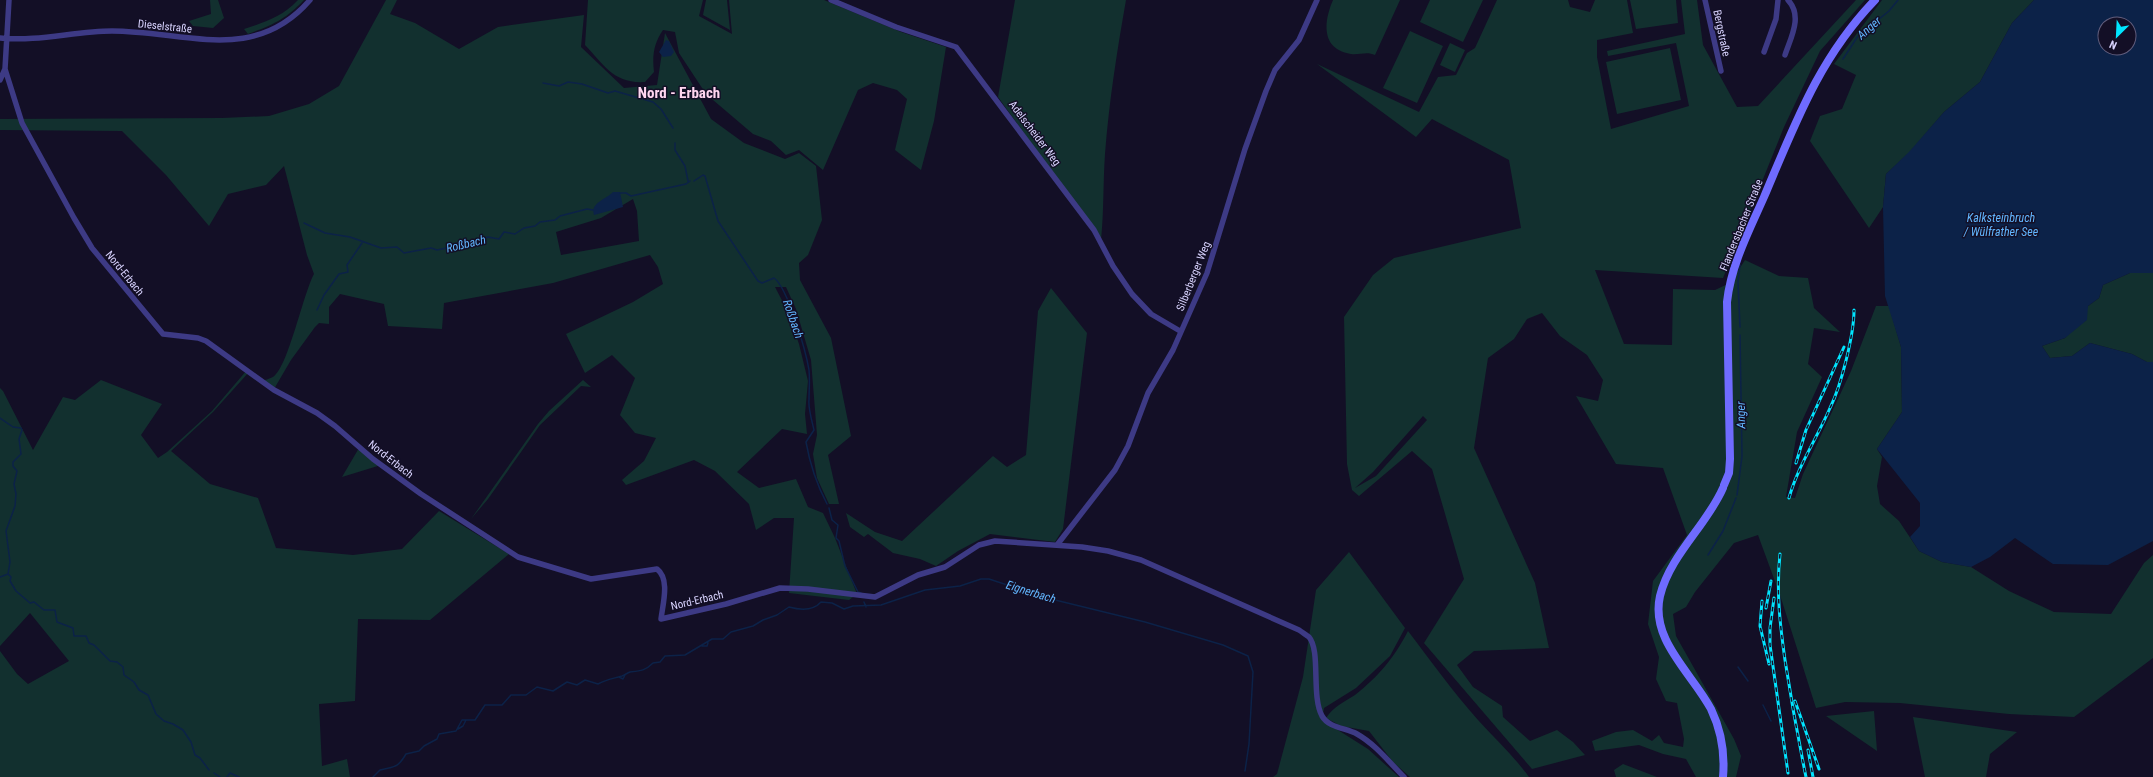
<svg xmlns="http://www.w3.org/2000/svg" width="2153" height="777" viewBox="0 0 2153 777" font-family="'Roboto Condensed',sans-serif">
	<style>
		.green { fill: #12302f; fill-rule: evenodd }
		.water { fill: #0c2248; fill-rule: evenodd }
		.lines { fill: none; stroke-linecap: round; stroke-linejoin: round }
		.stream { stroke: #0c2248; stroke-width: 1.5 }
		.street { stroke: #3d3a85; stroke-width: 5.5 }
		.secondary { stroke: #6f6bff; stroke-width: 8 }
		.rail-casing { stroke: #00e5ff; stroke-width: 3 }
		.rail { stroke: #130f26; stroke-width: 1.5; stroke-dasharray: 4.5; stroke-linecap: butt }
		.labels { text-anchor: middle; stroke-width: 3; stroke-linejoin: round; paint-order: stroke }
		.street-label { font-size: 11px; fill: #d9d4ff; stroke: #130f26 }
		.water-label { font-size: 12px; font-style: italic; fill: #62b6ff; stroke: #130f26 }
		.district-label { font-size: 15px; font-weight: bold; fill: #ffd6f0; stroke: #130f26 }
	</style>
	<rect width="100%" height="100%" fill="#130f26"/>
	<path class="green" d="M 210,0 L 218,0 L 224,18 L 213,28 L 193,26 L 189,21 L 211,14 Z
		M 298,0 L 304,0 C 286,19 273,25 248,34 L 244,29 C 265,22 282,17 298,0 Z
		M 386,0 L 397,0 L 390,14 L 415,23 L 459,49 L 498,27 L 584,15 L 581,47 L 624,88 L 657,85 L 665,33 L 711,119 L 744,143 L 785,159 L 799,153 L 816,166 L 822,220 L 808,255 L 799,263 L 800,280 L 831,338 L 851,436 L 828,455 L 839,504 L 829,504 L 817,478 L 813,454 L 817,435 L 811,360 L 796,309 L 786,287 L 775,287 L 788,312 L 799,344 L 808,381 L 805,414 L 807,434 L 782,429 L 737,472 L 759,488 L 796,479 L 808,507 L 823,513 L 835,538 L 857,594 L 849,600 L 789,593 L 794,518 L 774,518 L 756,530 L 749,504 L 715,471 L 694,460 L 626,485 L 622,480 L 644,461 L 656,438 L 635,433 L 620,415 L 635,378 L 612,355 L 585,373 L 566,334 L 633,302 L 663,284 L 658,267 L 650,255 L 553,283 L 444,303 L 442,329 L 388,326 L 384,304 L 340,294 L 329,307 L 329,324 L 319,323 L 315,327 L 291,360 L 274,389 L 261,381 C 265,380 269,379 273,377 C 288,368 303,294 314,274 L 307,255 L 284,166 L 266,185 L 228,194 L 209,226 L 166,175 L 122,131 L 0,130 L 0,119 L 222,118 L 269,116 L 309,104 L 339,86 ZM 633,199 L 637,211 L 639,241 L 561,255 L 556,232 L 601,218 Z
		M 588,0 L 703,0 L 699,16 L 732,34 L 729,0 L 824,0 L 901,32 L 946,47 L 934,121 L 921,170 L 895,150 L 907,99 L 897,90 L 873,83 L 858,90 L 823,170 L 799,150 L 786,155 L 771,141 L 753,134 L 706,94 L 679,53 L 675,32 L 663,30 C 654,43 652,55 654,72 L 645,82 C 614,84 604,65 585,45 Z
		M 706,0 L 727,0 L 730,30 L 703,15 Z
		M 1015,0 L 1126,0 C 1117,51 1109,102 1105,154 C 1103,183 1104,211 1101,240 L 998,97 Z
		M 1333,0 L 1400,0 L 1375,55 C 1367,51 1360,55 1351,54 C 1320,49 1324,21 1333,0 Z
		M 1430,0 L 1483,0 L 1463,42 L 1420,22 Z
		M 1497,0 L 1568,0 L 1570,7 L 1590,12 L 1595,0 L 1627,0 L 1633,33 L 1597,40 L 1597,57 L 1611,129 L 1689,106 L 1676,43 L 1608,56 L 1607,51 L 1685,34 L 1681,0 L 1697,0 L 1703,45 L 1737,107 L 1758,106 L 1856,0 L 1865,0 L 1820,51 L 1784,127 L 1723,278 L 1595,270 L 1624,344 L 1672,345 L 1673,289 L 1715,290 L 1730,283 L 1745,260 L 1779,276 L 1808,278 L 1814,308 L 1840,332 L 1814,328 L 1808,364 L 1822,377 L 1797,432 L 1786,497 L 1795,498 L 1803,474 L 1851,371 L 1876,306 L 1889,306 L 1901,347 L 1902,412 L 1877,449 L 1882,457 L 1877,486 L 1880,504 L 1899,521 L 1919,551 L 1942,562 L 1971,567 L 2009,591 L 2054,612 L 2111,614 L 2144,563 L 2153,555 L 2153,658 L 2074,717 L 2009,714 L 1900,703 L 1845,702 L 1816,708 L 1780,595 L 1758,535 L 1734,543 L 1695,592 L 1686,607 L 1673,614 L 1676,636 L 1734,739 L 1741,756 L 1736,777 L 1696,777 L 1686,759 L 1663,754 L 1639,745 L 1595,751 L 1592,741 L 1616,732 L 1633,730 L 1652,741 L 1659,735 L 1664,743 L 1683,747 L 1684,739 L 1677,703 L 1666,701 L 1656,679 L 1659,657 L 1648,624 L 1653,581 L 1687,535 L 1663,468 L 1616,464 L 1576,396 L 1598,401 L 1603,380 L 1587,355 L 1560,336 L 1542,313 L 1527,319 L 1514,339 L 1488,358 L 1474,448 L 1535,583 L 1549,648 L 1474,651 L 1457,665 L 1473,687 L 1502,706 L 1503,717 L 1530,741 L 1557,730 L 1573,742 L 1585,755 L 1532,769 L 1424,643 L 1464,579 L 1432,469 L 1412,451 L 1359,496 L 1352,490 L 1347,464 L 1344,317 L 1373,275 L 1394,258 L 1521,228 L 1509,160 L 1432,119 L 1416,137 L 1317,64 L 1419,112 L 1438,77 L 1456,75 L 1467,53 L 1475,48 ZM 1423,416 L 1427,420 L 1376,476 L 1355,488 L 1373,472 Z
		M 1630,0 L 1676,0 L 1678,23 L 1636,29 Z
		M 1882,0 L 2034,0 L 2012,23 L 1980,82 L 1944,112 L 1909,153 L 1886,174 L 1883,207 L 1869,228 L 1810,141 L 1820,116 L 1842,109 L 1856,75 L 1834,64 Z
		M 1410,31 L 1443,46 L 1417,103 L 1383,88 Z
		M 1450,43 L 1465,50 L 1455,72 L 1440,65 Z
		M 1670,48 L 1681,100 L 1617,114 L 1606,62 Z
		M 2130,273 L 2153,273 L 2153,362 L 2147,362 L 2132,354 L 2090,343 L 2072,356 L 2050,358 L 2042,346 L 2065,338 L 2088,306 L 2099,298 L 2103,285 Z
		M 1051,288 L 1087,333 L 1063,529 L 1055,542 L 990,534 L 958,551 L 936,566 L 920,559 L 893,553 L 868,534 L 864,537 L 850,527 L 846,513 L 875,532 L 902,541 L 993,456 L 1007,467 L 1026,455 L 1038,311 Z
		M 247,370 L 249,372 L 213,412 L 171,451 L 210,484 L 258,498 L 276,548 L 353,555 L 402,549 L 439,511 L 509,554 L 430,620 L 358,619 L 355,701 L 319,704 L 322,766 L 347,759 L 350,777 L 0,777 L 0,651 L 17,674 L 28,684 L 69,661 L 30,613 L 0,646 L 0,388 L 3,391 L 33,450 L 63,397 L 75,400 L 101,380 L 162,404 L 141,435 L 158,458 L 167,452 L 212,411 Z
		M 583,380 L 591,387 L 581,386 L 540,425 L 488,499 L 471,519 L 538,424 L 549,411 Z
		M 359,448 L 381,465 L 342,477 Z
		M 1349,552 L 1405,628 L 1390,656 L 1356,688 L 1324,708 L 1322,720 L 1368,749 L 1399,777 L 1273,777 L 1277,774 L 1303,677 L 1316,590 Z
		M 1408,631 C 1431,661 1453,692 1478,720 C 1495,739 1514,756 1529,777 L 1410,777 L 1393,762 L 1369,731 L 1341,726 L 1326,718 C 1333,707 1344,702 1355,695 C 1379,676 1394,658 1408,631 Z
		M 1874,711 L 1877,751 L 1826,716 Z
		M 1913,717 L 2017,732 L 1990,754 L 1986,777 L 1925,777 Z
		M 1623,764 L 1657,777 L 1616,777 L 1614,770 Z"/>
	<path class="water" d="M 2034,0 L 2153,0 L 2153,273 L 2130,273 L 2103,285 L 2099,298 L 2088,306 L 2087,320 L 2065,338 L 2042,346 L 2050,358 L 2072,356 L 2090,343 L 2132,354 L 2147,362 L 2153,362 L 2153,541 L 2108,565 L 2053,564 L 2015,538 L 1990,557 L 1971,567 L 1942,562 L 1919,551 L 1910,537 L 1920,526 L 1920,503 L 1877,449 L 1902,412 L 1901,347 L 1885,296 L 1883,207 L 1886,174 L 1909,152 L 1944,112 L 1980,82 L 2012,23 ZM 2105,24 L 2129,24 L 2129,48 L 2105,48 Z
		M 666,40 L 669,41 L 674,52 L 671,56 L 663,57 L 659,52 Z
		M 613,192 L 620,192 L 623,207 L 594,215 C 590,203 605,200 613,192 Z"/>
	<g class="lines">
		<path class="stream" d="M 1843,59 L 1858,36 L 1889,11 L 1898,0
			M 543,83 L 559,86 L 568,82 L 582,84 L 608,93 L 615,91 L 653,102 L 661,109 L 673,128
			M 675,143 L 675,150 L 685,166 L 688,181
			M 694,181 L 703,175 L 705,176 L 718,221 L 758,281 L 762,283 L 774,278 C 788,288 806,352 809,370 C 810,380 809,390 809,400 C 808,408 812,421 814,430 L 806,442 C 810,465 816,483 827,504
			M 620,193 L 626,193 L 631,196 L 686,184 L 690,181
			M 304,223 L 325,233 L 350,237 L 381,248 L 397,247 L 404,253 L 431,248 L 437,250 L 456,246 L 460,243 L 473,242 L 488,237 L 499,239 L 504,232 L 515,234 L 524,228 L 535,226 L 540,222 L 555,220 L 560,216 L 587,209 L 593,210
			M 317,310 L 324,295 L 339,274 L 348,272 L 347,265 L 362,243
			M 1740,327 L 1738,282 L 1740,265
			M 0,418 L 13,427 L 21,428 L 22,430 L 19,439 L 21,454 L 13,462 L 13,466 L 17,471 L 14,484 L 16,494 L 15,506 L 6,531 L 10,562 L 8,574 L 11,577 L 10,581 L 16,591 L 30,603 L 34,602 L 44,610 L 55,610 L 57,622 L 73,628 L 74,636 L 86,636 L 89,643 L 94,645 L 110,661 L 117,662 L 123,667 L 124,675 L 134,682 L 139,690 L 148,695 L 156,714 L 164,721 L 173,724 L 183,730 L 191,742 L 195,755 L 200,758 L 209,770
			M 1737,495 L 1742,456 L 1740,335
			M 829,508 L 832,520 L 838,525 L 836,538 L 839,541 L 845,566 L 858,592 L 861,593
			M 1708,555 L 1723,531 L 1736,498
			M 0,577 L 8,574
			M 864,602 L 866,607
			M 702,646 L 707,646 L 708,643
			M 1738,667 L 1748,681
			M 619,677 L 623,679 L 625,675
			M 1763,705 L 1771,721
			M 458,729 L 463,726 L 466,720
			M 214,773 L 220,777
			M 227,777 L 230,773 L 239,777
			M 373,777 L 380,770 C 395,766 397,769 406,754 L 419,751 L 424,746 L 437,739 L 439,734 L 456,731 L 462,720 L 475,720 L 485,705 L 502,705 L 511,695 L 526,695 L 537,687 L 553,691 L 567,682 L 577,685 L 585,680 L 598,684 C 607,679 612,679 622,676 C 625,675 627,673 630,672 C 640,671 645,671 653,663 L 660,662 L 665,656 L 685,655 L 712,639 L 723,639 L 731,632 L 753,626 L 763,620 L 777,615 L 789,607 C 800,610 813,611 821,602 L 832,603 L 844,609 L 853,606 L 881,605 L 925,590 L 960,586 L 981,579 L 989,579 L 1047,598 L 1145,622 L 1223,645 L 1248,656 L 1253,672 L 1249,744 L 1245,771"/>
		<path class="street" d="M 831,0 L 896,27 L 956,47 L 1094,230 L 1113,266 L 1132,294 L 1151,314 L 1180,331
			M 1705,0 L 1721,71
			M 0,38 C 38,42 75,31 112,31 C 185,31 254,65 310,0
			M 1764,52 L 1776,19 L 1778,0
			M 1785,55 C 1791,37 1803,16 1788,0
			M 5,69 L 22,123 L 74,218 L 92,248 L 163,334 L 198,338 L 206,341 L 274,390 L 317,413 L 335,426 L 373,459 L 421,494 L 518,557 L 591,579 L 657,569 C 670,579 663,603 661,619 L 726,604 L 780,588 L 808,589 L 875,597 L 918,575 L 945,567 L 979,545 L 995,541 L 1082,547 L 1108,551 L 1141,560 L 1299,630 C 1302,632 1306,635 1309,637 C 1321,651 1311,696 1322,716 C 1329,728 1346,728 1357,734 C 1375,744 1389,762 1404,777
			M 0,80 L 5,69 L 9,0
			M 1057,545 L 1115,470 L 1128,446 L 1148,393 L 1173,350 L 1207,273 L 1245,149 L 1266,91 L 1275,70 L 1299,40 L 1317,0"/>
		<path class="secondary" d="M 1724,485 L 1729,473 L 1730,459 L 1727,302 C 1731,265 1749,231 1764,197 C 1795,124 1819,58 1875,0
			M 1723,488 C 1707,525 1670,555 1660,596 C 1650,640 1692,673 1711,709 C 1721,730 1725,754 1723,777"/>
		<g class="rail-casing">
			<path id="rail" d="M 1796,463 L 1806,430 L 1844,347
				M 1789,498 C 1798,466 1817,438 1830,408 C 1841,386 1854,335 1854,310
				M 1780,554 C 1776,591 1780,625 1785,660 C 1791,699 1798,738 1806,777
				M 1774,598 L 1770,628 L 1770,645 L 1788,773
				M 1762,601 L 1760,626 L 1769,664
				M 1766,608 L 1771,581
				M 1795,701 L 1819,769
				M 1808,750 L 1813,777"/>
		</g>
		<use href="#rail" class="rail"/>
	</g>
	<g class="labels">
		<g class="street-label">
			<text transform="translate(165 26) rotate(6)" y="4">Dieselstraße</text>
			<text transform="translate(1722 33) rotate(78)" y="4">Bergstraße</text>
			<text transform="translate(1035 133) rotate(53)" y="4">Adelscheider Weg</text>
			<text transform="translate(1741 225) rotate(-68)" y="4">Flandersbacher Straße</text>
			<text transform="translate(125 273) rotate(51)" y="4">Nord-Erbach</text>
			<text transform="translate(1193 276) rotate(-68)" y="4">Silberberger Weg</text>
			<text transform="translate(391 459) rotate(38)" y="4">Nord-Erbach</text>
			<text transform="translate(697 600) rotate(-13)" y="4">Nord-Erbach</text>
		</g>
		<g class="water-label">
			<text transform="translate(1869 28) rotate(-41)" y="4">Anger</text>
			<text x="2001" y="222">Kalksteinbruch<tspan x="2001" dy="14">/ Wülfrather See</tspan></text>
			<text transform="translate(466 244) rotate(-13)" y="4">Roßbach</text>
			<text transform="translate(793 319) rotate(71)" y="4">Roßbach</text>
			<text transform="translate(1741 415) rotate(-91)" y="4">Anger</text>
			<text transform="translate(1031 592) rotate(17)" y="4">Eignerbach</text>
		</g>
		<g class="district-label">
			<text x="679" y="98">Nord - Erbach</text>
		</g>
	</g>
	<g transform="translate(2117 36) rotate(204)"><circle r="19" fill="#130f26" stroke="#625e7d"/>
	<path d="M0-3L7 15L0 10L-7 15Z" fill="#00e5ff"/>
	<text y="-6" font-size="11" font-weight="bold" text-anchor="middle" fill="#d9d4ff">N</text>
	</g>
</svg>
